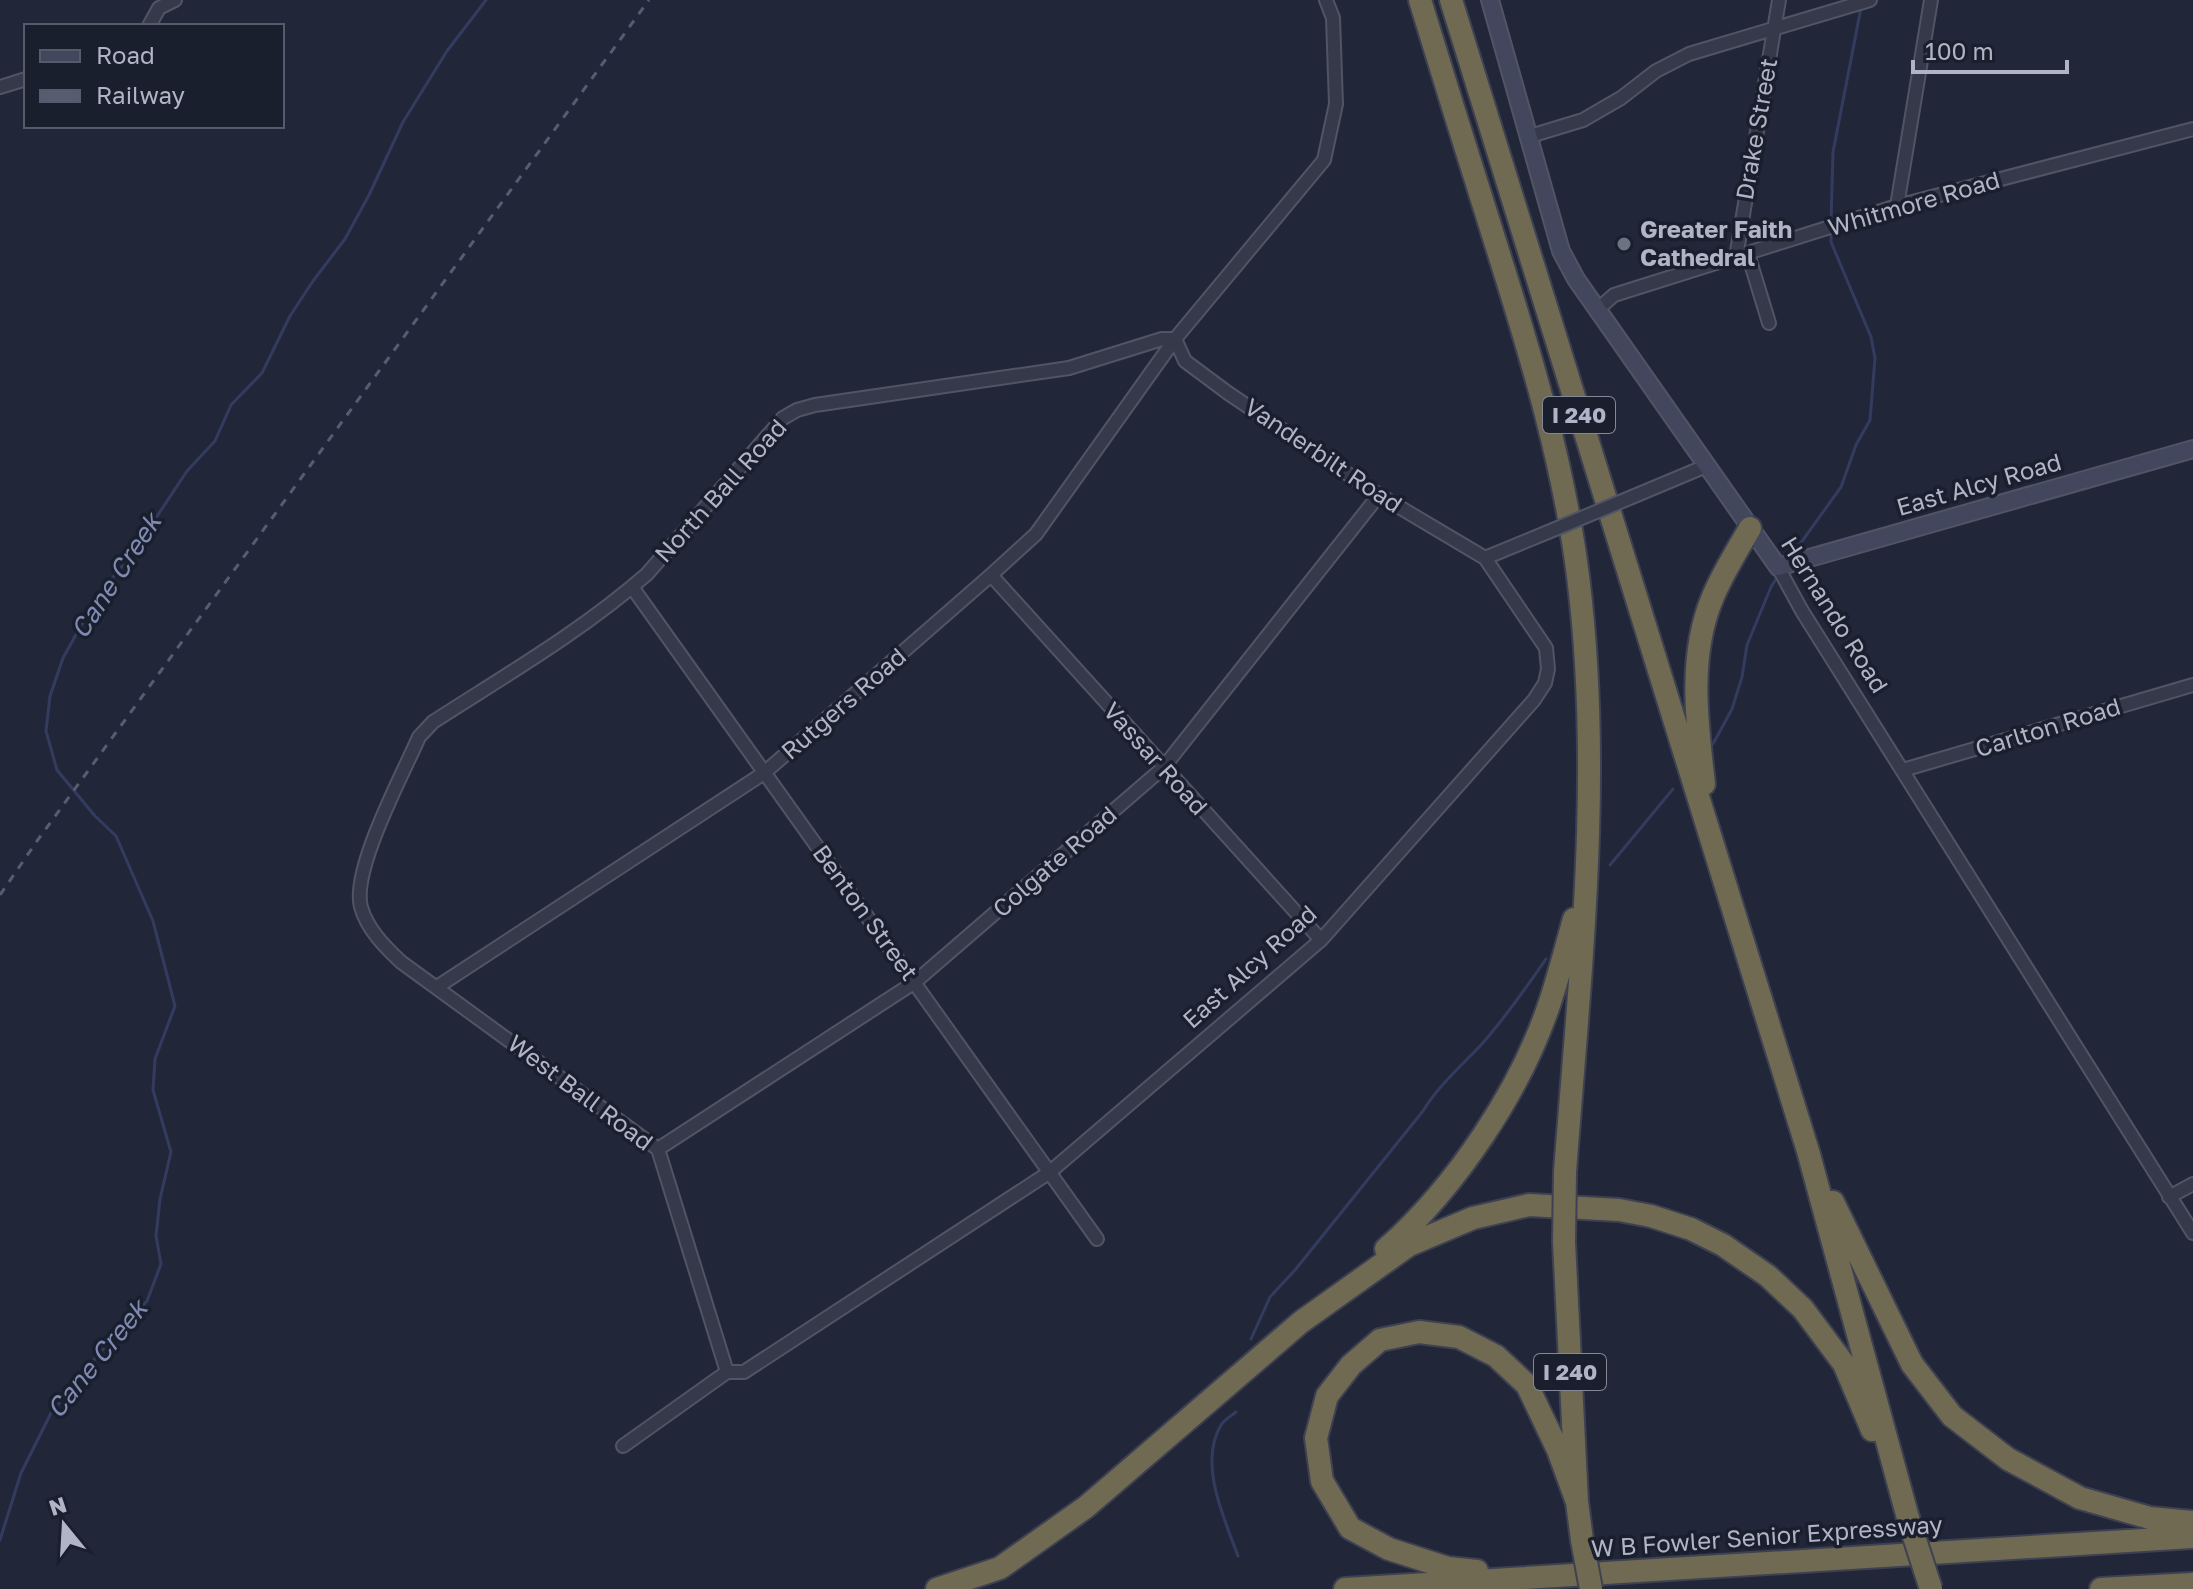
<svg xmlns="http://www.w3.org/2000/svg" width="2193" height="1589" viewBox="0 0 2193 1589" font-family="'Golos Text',sans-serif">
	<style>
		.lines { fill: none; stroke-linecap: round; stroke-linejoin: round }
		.stream { stroke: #333c5f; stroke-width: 3 }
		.street-casing { stroke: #505464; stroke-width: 16 }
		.secondary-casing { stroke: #505464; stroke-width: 20 }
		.highway-casing { stroke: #3d4151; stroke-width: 26 }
		.street { stroke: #35394a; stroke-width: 12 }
		.secondary { stroke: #43475d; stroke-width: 16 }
		.highway { stroke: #706a52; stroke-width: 22 }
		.rail { stroke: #575c71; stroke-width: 3; stroke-dasharray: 8 8; stroke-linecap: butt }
		.street-bridge-casing { stroke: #505464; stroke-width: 16; stroke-linecap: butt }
		.highway-bridge-casing { stroke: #3d4151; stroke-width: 26; stroke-linecap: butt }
		.street-bridge { stroke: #35394a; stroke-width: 12 }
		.highway-bridge { stroke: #706a52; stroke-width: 22 }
		.worship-dot { fill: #6b7280; stroke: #1a1f2e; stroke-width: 3 }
		.labels { text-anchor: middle; stroke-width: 7; stroke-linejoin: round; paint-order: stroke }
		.shield { fill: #1a1f2e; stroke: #838798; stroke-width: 2 }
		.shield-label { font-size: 22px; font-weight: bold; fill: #b0b4c6 }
		.street-label { font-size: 24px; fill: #b0b4c6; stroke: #1a1f2e }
		.poi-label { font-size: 24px; font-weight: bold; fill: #b0b4c6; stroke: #1a1f2e; text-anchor: start }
		.water-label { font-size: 26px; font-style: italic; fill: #7f8bb2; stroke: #1a1f2e }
	</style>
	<rect width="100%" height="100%" fill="#212739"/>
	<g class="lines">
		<path class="stream" d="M 1831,221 L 1833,152 L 1861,8
			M 1790,558 L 1841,487 L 1856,445 L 1870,420 L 1875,358 L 1871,337 L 1831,242 L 1831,229
			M 1713,744 L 1732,709 L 1742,677 L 1747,645 L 1771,587 L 1779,574
			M 1610,865 L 1673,789
			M 1251,1339 L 1270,1297 L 1295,1270 L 1423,1111 C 1439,1085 1460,1067 1481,1045 C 1505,1018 1526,988 1546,959
			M 1236,1412 C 1231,1416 1224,1420 1221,1425 C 1198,1463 1224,1518 1238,1556
			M 0,1540 L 21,1473 L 51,1413 L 102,1350 L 147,1301 L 161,1264 L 156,1236 L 160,1199 L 171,1152 L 153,1090 L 155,1059 L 175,1006 L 153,921 L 116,836 L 95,816 L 57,770 L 46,731 L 50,696 L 63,658 L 98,595 L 130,557 L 187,471 L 215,441 L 231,405 L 262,373 L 290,316 L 313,281 L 345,239 L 369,195 L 403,122 L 447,51 L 486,0"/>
		<g class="street-casing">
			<path id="street" d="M 149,26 L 159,8 L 175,0
				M 0,87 L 26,79
				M 1527,137 L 1583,120 L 1621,98 L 1656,71 L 1689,54 L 1870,0
				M 1897,206 L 1931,0
				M 1748,254 L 1769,323
				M 1736,257 L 1779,0
				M 1597,310 L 1614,295 L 1897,206 L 2193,129
				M 1632,497 L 1706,466
				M 1485,558 L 1548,532
				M 1778,567 L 1802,611 L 2193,1233
				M 991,575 L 1321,940
				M 632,587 L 1097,1239
				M 1903,770 L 2193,685
				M 437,987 L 764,773 L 991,575 L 1036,534 L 1175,339
				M 658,1149 L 915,982 L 1163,768 L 1379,495
				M 2169,1197 L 2193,1184
				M 727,1372 L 658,1149 L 401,962 C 385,947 367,929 361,907 C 351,870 403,774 419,737 L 433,722 C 506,675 582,631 647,574 L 783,418 L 797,410 L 815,405 L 1069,368 L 1162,339 L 1175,339 L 1324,160 L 1336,104 L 1333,18 L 1326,0
				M 623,1446 L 727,1372 L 744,1372 L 1050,1172 L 1321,940 L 1534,700 L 1545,683 L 1548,669 L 1546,648 L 1485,558 L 1379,495 L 1228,393 L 1185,361 L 1175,339"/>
		</g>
		<g class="secondary-casing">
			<path id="secondary" d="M 1490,0 L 1561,251 L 1576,279 L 1778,567 L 2193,449"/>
		</g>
		<g class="highway-casing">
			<path id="highway" d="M 1420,0 C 1446,85 1472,169 1499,254 C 1532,359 1564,466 1578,576 C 1603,774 1580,974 1565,1172
				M 1451,0 L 1808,1151 L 1908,1518
				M 1704,784 C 1697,724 1688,657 1712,599 C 1722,574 1737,551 1750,528
				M 1833,1202 L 1912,1364 L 1952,1416 L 2008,1459 L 2080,1498 L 2150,1518 L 2193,1522
				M 1564,1242 L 1577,1502 L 1582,1540
				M 1386,1249 C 1456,1187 1521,1090 1550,1002 C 1559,975 1566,947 1574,919
				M 1477,1571 L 1448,1568 L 1389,1549 L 1350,1528 L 1322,1481 L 1316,1438 L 1327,1396 L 1351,1365 L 1380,1340 L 1419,1332 L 1459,1337 L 1496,1356 L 1527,1385 L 1558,1450 L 1577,1502
				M 937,1589 L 1000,1568 L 1086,1507 L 1301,1322 L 1409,1245 L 1473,1218 L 1529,1205 L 1619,1210 L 1651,1216 L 1691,1229 L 1723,1245 L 1768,1276 L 1803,1309 L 1844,1364 L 1872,1430
				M 1345,1589 L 2193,1537
				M 2101,1589 L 2193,1584"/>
		</g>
		<use href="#street" class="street"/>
		<use href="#secondary" class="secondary"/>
		<use href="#highway" class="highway"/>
		<path class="rail" d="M 0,895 L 37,841 L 649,0"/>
		<g class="street-bridge-casing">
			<path id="street-bridge" d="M 1548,532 L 1632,497"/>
		</g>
		<g class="highway-bridge-casing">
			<path id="highway-bridge" d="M 1564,1242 L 1565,1172
				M 1908,1518 L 1931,1589
				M 1582,1540 L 1591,1589"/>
		</g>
		<use href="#street-bridge" class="street-bridge"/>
		<use href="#highway-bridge" class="highway-bridge"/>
	</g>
	<circle class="worship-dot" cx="1624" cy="244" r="8"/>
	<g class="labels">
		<g class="shield">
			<rect x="1543" y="397" width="72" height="36" rx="6"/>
			<rect x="1534" y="1354" width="72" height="36" rx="6"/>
		</g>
		<g class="shield-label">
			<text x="1579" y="423">I 240</text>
			<text x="1570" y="1380">I 240</text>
		</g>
		<g class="street-label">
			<text transform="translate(1757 129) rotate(-80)" y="8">Drake Street</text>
			<text transform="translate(1914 204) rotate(-16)" y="8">Whitmore Road</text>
			<text transform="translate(1323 456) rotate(34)" y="8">Vanderbilt Road</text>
			<text transform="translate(1979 485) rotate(-16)" y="8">East Alcy Road</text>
			<text transform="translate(721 491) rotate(-48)" y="8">North Ball Road</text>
			<text transform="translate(1834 615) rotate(58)" y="8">Hernando Road</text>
			<text transform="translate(844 704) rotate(-41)" y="8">Rutgers Road</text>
			<text transform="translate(2048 728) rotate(-17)" y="8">Carlton Road</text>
			<text transform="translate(1155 759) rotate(48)" y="8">Vassar Road</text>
			<text transform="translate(1055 862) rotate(-41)" y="8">Colgate Road</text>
			<text transform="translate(865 913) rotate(54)" y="8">Benton Street</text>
			<text transform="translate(1250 967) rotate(-42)" y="8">East Alcy Road</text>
			<text transform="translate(580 1093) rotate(37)" y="8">West Ball Road</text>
			<text transform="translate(1767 1537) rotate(-4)" y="8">W B Fowler Senior Expressway</text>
		</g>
		<g class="poi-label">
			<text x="1640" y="238">Greater Faith<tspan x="1640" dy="28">Cathedral</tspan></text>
		</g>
		<g class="water-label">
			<text transform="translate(116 576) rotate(-57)" y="9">Cane Creek</text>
			<text transform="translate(97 1359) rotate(-51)" y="9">Cane Creek</text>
		</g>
	</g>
	<rect x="24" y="24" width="260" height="104" fill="#1a1f2e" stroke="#565b6b" stroke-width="2"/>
	<rect x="40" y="50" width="40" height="12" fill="#43475d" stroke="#565b6b" stroke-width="2"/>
	<text x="96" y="64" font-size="24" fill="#b0b4c6">Road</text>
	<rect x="40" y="90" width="40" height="12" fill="#575c71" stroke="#565b6b" stroke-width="2"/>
	<text x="96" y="104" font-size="24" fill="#b0b4c6">Railway</text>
	<g transform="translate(64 1525) rotate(342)" stroke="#1a1f2e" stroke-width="6" paint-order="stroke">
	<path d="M0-6L14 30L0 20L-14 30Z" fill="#b0b4c6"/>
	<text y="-12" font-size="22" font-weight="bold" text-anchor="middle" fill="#b0b4c6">N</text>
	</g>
	<path d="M1913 60v12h154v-12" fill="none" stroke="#b0b4c6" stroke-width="4"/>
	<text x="1925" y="60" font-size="24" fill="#b0b4c6" stroke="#1a1f2e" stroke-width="6" paint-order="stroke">100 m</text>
</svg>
